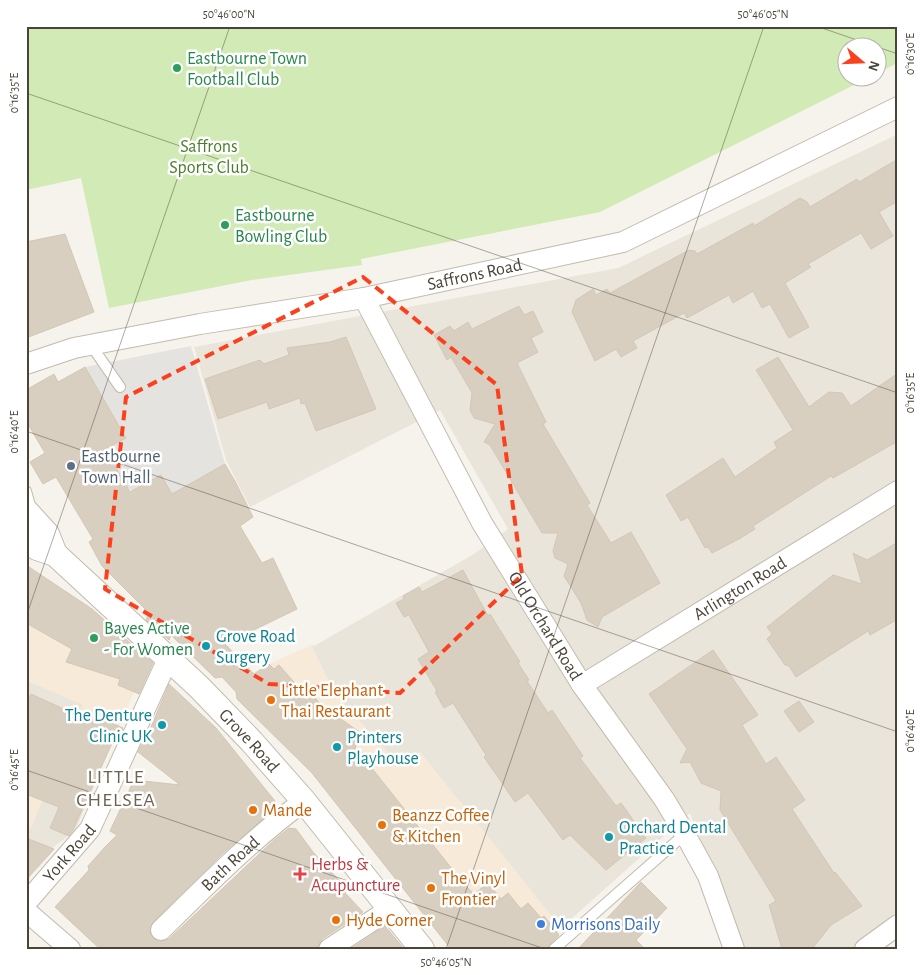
<svg xmlns="http://www.w3.org/2000/svg" width="924" height="975" viewBox="0 0 924 975" font-family="'Alegreya Sans',sans-serif">
	<style>
		.residential { fill: #eae5da }
		.commercial { fill: #f7ead8 }
		.green { fill: #d2eab5 }
		.parking { fill: #e5e3e0 }
		.building { fill: #d8cfc1; stroke: #d3c7b4 }
		.lines { fill: none; stroke-linecap: round; stroke-linejoin: round }
		.service-casing { stroke: #c2bbae; stroke-width: 12 }
		.minor-casing { stroke: #c2bbae; stroke-width: 22 }
		.tertiary-casing { stroke: #c2bbae; stroke-width: 26 }
		.service { stroke: #fff; stroke-width: 10 }
		.minor { stroke: #fff; stroke-width: 20 }
		.tertiary { stroke: #fff; stroke-width: 24 }
		.marked { fill: none; stroke: #fc3f1d; stroke-width: 4; stroke-dasharray: 10 6; stroke-linejoin: round }
		.ticks { fill: none; stroke: #4b4439; stroke-width: 1; stroke-opacity: 0.45 }
		.leisure-dot { fill: #2e9e5b; stroke: #fff; stroke-width: 2 }
		.service-dot { fill: #5c6f8a; stroke: #fff; stroke-width: 2 }
		.culture-dot { fill: #0f9aa8; stroke: #fff; stroke-width: 2 }
		.food-dot { fill: #e8710a; stroke: #fff; stroke-width: 2 }
		.health-dot { fill: #e0444e; stroke: #fff; stroke-width: 2 }
		.shop-dot { fill: #3f7fe0; stroke: #fff; stroke-width: 2 }
		.labels { text-anchor: middle; stroke-width: 5; stroke-linejoin: round; paint-order: stroke }
		.leisure-label { font-size: 18px; fill: #27864d; stroke: #fff; text-anchor: start }
		.park-label { font-size: 18px; fill: #4a7f2a; stroke: #fff }
		.street-label { font-size: 18px; fill: #4b4439; stroke: #fff }
		.service-label { font-size: 18px; fill: #4e5e75; stroke: #fff; text-anchor: start }
		.culture-label { font-size: 18px; fill: #0d838f; stroke: #fff; text-anchor: start }
		.food-label { font-size: 18px; fill: #c56008; stroke: #fff; text-anchor: start }
		.health-label { font-size: 18px; fill: #be3a42; stroke: #fff; text-anchor: start }
		.shop-label { font-size: 18px; fill: #366cbe; stroke: #fff; text-anchor: start }
		.quarter-label { font-size: 20px; letter-spacing: 1px; fill: #6e6250; stroke: #fff }
		.neatline { fill: none; stroke: #4b4439; stroke-width: 2 }
		.ticks-label { font-size: 12px; text-anchor: middle; fill: #4b4439 }
	</style>
	<rect width="100%" height="100%" fill="#f6f3ec"/>
	<path class="residential" d="M 898,134 L 898,911 L 851,949 L 745,949 L 690,813 L 561,928 L 420,752 L 401,767 L 334,693 L 311,645 L 314,646 L 474,554 L 508,529 L 440,410 L 250,507 L 226,460 L 194,347 L 618,268 Z
		M 26,680 L 84,705 L 81,711 L 119,728 L 75,831 L 52,848 L 51,853 L 26,880 L 26,830 L 31,828 L 26,787 Z"/>
	<path class="commercial" d="M 26,579 L 144,669 L 119,728 L 81,711 L 83,705 L 26,680 Z
		M 311,645 L 334,693 L 401,767 L 420,752 L 561,928 L 543,949 L 450,949 L 312,773 L 237,699 L 236,692 L 254,674 L 269,664 Z
		M 26,787 L 45,794 L 31,828 L 26,830 Z"/>
	<path class="green" d="M 26,26 L 898,26 L 898,63 L 877,73 L 876,48 L 846,48 L 846,78 L 868,78 L 600,212 L 361,259 L 362,265 L 252,280 L 109,308 L 81,178 L 26,190 Z"/>
	<path class="parking" d="M 191,346 L 225,464 L 172,494 L 161,475 L 132,491 L 127,487 L 123,489 L 101,451 L 126,437 L 85,367 Z"/>
	<path class="building" d="M 898,159 L 898,201 L 879,212 L 893,236 L 871,249 L 861,233 L 808,264 L 811,267 L 785,283 L 809,327 L 789,338 L 770,304 L 762,308 L 753,291 L 733,303 L 729,295 L 687,318 L 684,313 L 633,341 L 637,348 L 621,357 L 616,349 L 595,361 L 572,312 L 576,300 L 593,289 L 596,295 L 607,289 L 610,293 L 689,250 L 695,251 L 697,254 L 753,223 L 754,226 L 800,198 L 807,202 L 810,207 L 857,179 L 859,182 Z
		M 65,234 L 94,312 L 26,338 L 26,242 Z
		M 519,306 L 524,315 L 533,311 L 543,332 L 531,338 L 538,352 L 517,363 L 546,422 L 543,424 L 590,503 L 587,505 L 611,543 L 631,532 L 660,583 L 602,617 L 598,627 L 587,620 L 581,603 L 564,576 L 568,564 L 555,558 L 553,551 L 558,533 L 542,533 L 490,445 L 484,442 L 495,424 L 474,418 L 470,410 L 472,393 L 451,357 L 447,360 L 434,335 L 450,326 L 454,331 L 468,322 L 472,329 Z
		M 346,337 L 376,409 L 316,431 L 305,403 L 301,404 L 300,398 L 269,409 L 267,402 L 218,419 L 205,379 L 260,360 L 264,364 L 289,355 L 287,348 L 330,342 Z
		M 778,357 L 809,407 L 829,392 L 842,393 L 851,406 L 898,373 L 898,441 L 833,478 L 831,476 L 753,526 L 755,529 L 739,539 L 712,553 L 708,547 L 705,548 L 688,517 L 681,521 L 666,495 L 723,458 L 735,477 L 777,448 L 774,442 L 793,430 L 756,370 Z
		M 85,367 L 126,438 L 105,449 L 130,492 L 161,475 L 172,494 L 225,464 L 236,483 L 253,517 L 240,526 L 262,563 L 273,558 L 297,609 L 225,644 L 254,674 L 269,664 L 274,669 L 279,665 L 306,696 L 311,692 L 320,704 L 358,731 L 364,739 L 355,747 L 464,884 L 474,894 L 488,883 L 501,899 L 508,893 L 521,909 L 528,903 L 541,918 L 544,916 L 559,935 L 547,949 L 451,949 L 312,773 L 237,699 L 236,692 L 222,677 L 215,678 L 171,635 L 169,640 L 146,620 L 149,613 L 102,566 L 89,542 L 93,539 L 56,477 L 43,484 L 30,462 L 45,453 L 26,421 L 26,390 L 54,374 L 58,382 Z
		M 898,542 L 898,619 L 870,635 L 868,631 L 796,677 L 789,666 L 785,665 L 767,639 L 772,634 L 767,627 L 833,575 L 862,584 L 853,553 L 867,560 Z
		M 26,565 L 92,609 L 153,663 L 139,694 L 118,685 L 120,679 L 66,662 L 72,649 L 26,623 Z
		M 463,570 L 488,616 L 490,614 L 520,662 L 518,663 L 529,680 L 527,681 L 548,713 L 552,710 L 583,756 L 580,758 L 616,806 L 621,803 L 646,838 L 606,870 L 570,835 L 563,840 L 528,793 L 515,802 L 484,757 L 486,755 L 453,703 L 444,708 L 435,692 L 437,691 L 418,659 L 429,652 L 409,615 L 404,617 L 396,603 L 404,599 L 403,596 L 419,587 L 422,592 Z
		M 713,650 L 758,715 L 742,725 L 766,764 L 776,757 L 805,800 L 792,809 L 834,873 L 835,872 L 862,906 L 831,925 L 812,949 L 782,949 L 769,905 L 776,901 L 720,810 L 721,791 L 701,783 L 690,762 L 680,763 L 687,749 L 649,694 Z
		M 169,684 L 216,728 L 275,801 L 272,811 L 222,854 L 153,922 L 150,933 L 158,942 L 169,939 L 274,840 L 289,828 L 296,829 L 313,852 L 348,890 L 345,893 L 363,912 L 322,939 L 317,949 L 100,949 L 55,907 L 89,870 L 88,866 L 105,847 L 117,835 L 110,831 L 134,780 L 180,785 L 138,752 L 145,738 L 146,739 Z
		M 31,694 L 92,722 L 95,716 L 123,728 L 119,737 L 116,734 L 73,830 L 69,836 L 50,828 L 59,807 L 26,794 L 26,704 Z
		M 799,701 L 814,722 L 799,732 L 784,711 Z
		M 26,838 L 54,849 L 26,880 Z
		M 641,882 L 667,908 L 636,940 L 645,949 L 578,949 Z
		M 385,926 L 404,949 L 351,949 Z"/>
	<g class="lines">
		<g class="service-casing">
			<path id="service" d="M 91,345 L 120,387
				M 26,491 L 32,513
				M 554,949 L 685,834"/>
		</g>
		<g class="minor-casing">
			<g id="minor">
				<path id="s1" d="M 364,298 L 482,523 L 582,685 L 664,799 L 685,834 L 708,876 L 734,949"/>
				<path id="s2" d="M 26,364 L 74,348 L 200,324 L 364,298 L 623,242 L 898,107"/>
				<path id="s3" d="M 582,685 L 898,491"/>
				<path id="s4" d="M 26,903 L 90,829 L 167,661"/>
				<path d="M 26,911 L 70,949"/>
				<path id="s5" d="M 161,930 C 207,885 252,839 304,801"/>
				<path d="M 329,949 L 390,909"/>
				<path d="M 865,949 L 898,925"/>
			</g>
		</g>
		<g class="tertiary-casing">
			<g id="tertiary">
				<path d="M 26,511 L 47,534 L 55,554"/>
				<path id="s6" d="M 26,540 L 37,548 L 55,554 L 199,687 L 252,742 L 304,801 L 422,949"/>
			</g>
		</g>
		<use href="#service" class="service"/>
		<use href="#minor" class="minor"/>
		<use href="#tertiary" class="tertiary"/>
	</g>
	<path class="marked" d="M 363,277 L 497,385 L 522,575 L 400,693 L 269,684 L 105,589 L 126,397 Z"/>
	<path class="ticks" d="M 816,26 L 898,54M 26,93 L 898,393M 26,431 L 898,732M 26,617 L 230,26M 26,770 L 545,949M 446,949 L 764,26"/>
	<g class="leisure-dot">
		<circle cx="177" cy="68" r="5"/>
		<circle cx="225" cy="225" r="5"/>
		<circle cx="94" cy="638" r="5"/>
	</g>
	<circle class="service-dot" cx="71" cy="466" r="5"/>
	<g class="culture-dot">
		<circle cx="206" cy="646" r="5"/>
		<circle cx="162" cy="725" r="5"/>
		<circle cx="337" cy="747" r="5"/>
		<circle cx="609" cy="837" r="5"/>
	</g>
	<g class="food-dot">
		<circle cx="271" cy="700" r="5"/>
		<circle cx="253" cy="810" r="5"/>
		<circle cx="382" cy="825" r="5"/>
		<circle cx="431" cy="888" r="5"/>
		<circle cx="336" cy="920" r="5"/>
	</g>
	<path class="health-dot" d="M297.5 866.5h5v5h5v5h-5v5h-5v-5h-5v-5h5z"/>
	<circle class="shop-dot" cx="541" cy="924" r="5"/>
	<g class="labels">
		<g class="leisure-label">
			<text x="187" y="64">Eastbourne Town<tspan x="187" dy="21">Football Club</tspan></text>
			<text x="235" y="221">Eastbourne<tspan x="235" dy="21">Bowling Club</tspan></text>
			<text x="104" y="634">Bayes Active<tspan x="104" dy="21">- For Women</tspan></text>
		</g>
		<g class="park-label">
			<text x="209" y="152">Saffrons<tspan x="209" dy="21">Sports Club</tspan></text>
		</g>
		<g class="street-label">
			<text dy="6" stroke="none"><textPath href="#s2" startOffset="458">Saffrons Road</textPath></text>
			<text dy="6" stroke="none"><textPath href="#s3" startOffset="185">Arlington Road</textPath></text>
			<text dy="6" stroke="none"><textPath href="#s1" startOffset="375">Old Orchard Road</textPath></text>
			<text dy="6" stroke="none"><textPath href="#s6" startOffset="302">Grove Road</textPath></text>
			<text dy="6" stroke="none"><textPath href="#s4" startOffset="66">York Road</textPath></text>
			<text dy="6" stroke="none"><textPath href="#s5" startOffset="96">Bath Road</textPath></text>
		</g>
		<g class="service-label">
			<text x="81" y="462">Eastbourne<tspan x="81" dy="21">Town Hall</tspan></text>
		</g>
		<g class="culture-label">
			<text x="216" y="642">Grove Road<tspan x="216" dy="21">Surgery</tspan></text>
			<text x="152" y="721" text-anchor="end">The Denture<tspan x="152" dy="21">Clinic UK</tspan></text>
			<text x="347" y="743">Printers<tspan x="347" dy="21">Playhouse</tspan></text>
			<text x="619" y="833">Orchard Dental<tspan x="619" dy="21">Practice</tspan></text>
		</g>
		<g class="food-label">
			<text x="281" y="696">Little Elephant<tspan x="281" dy="21">Thai Restaurant</tspan></text>
			<text x="263" y="816">Mande</text>
			<text x="392" y="821">Beanzz Coffee<tspan x="392" dy="21">&amp; Kitchen</tspan></text>
			<text x="441" y="884">The Vinyl<tspan x="441" dy="21">Frontier</tspan></text>
			<text x="346" y="926">Hyde Corner</text>
		</g>
		<g class="health-label">
			<text x="311" y="870">Herbs &amp;<tspan x="311" dy="21">Acupuncture</tspan></text>
		</g>
		<g class="shop-label">
			<text x="551" y="930">Morrisons Daily</text>
		</g>
		<g class="quarter-label">
			<text x="116" y="783">LITTLE<tspan x="116" dy="23">CHELSEA</tspan></text>
		</g>
	</g>
	<rect width="924" height="975" fill="none" stroke="#ffffff" stroke-width="55"/>
	<g transform="translate(862 62) rotate(109)"><circle r="24" fill="#ffffff" stroke="#b7b4b0"/>
	<path d="M0-4L9 19L0 12L-9 19Z" fill="#fc3f1d"/>
	<text y="-8" font-size="14" font-weight="bold" text-anchor="middle" fill="#4b4439">N</text>
	</g>
	<rect x="28" y="28" width="868" height="920" class="neatline"/>
	<g class="ticks-label">
		<text x="229" y="18">50°46'00"N</text>
		<text x="763" y="18">50°46'05"N</text>
		<text transform="translate(910 54) rotate(-90)" y="4">0°16'30"E</text>
		<text transform="translate(14 93) rotate(-90)" y="4">0°16'35"E</text>
		<text transform="translate(910 393) rotate(-90)" y="4">0°16'35"E</text>
		<text transform="translate(14 432) rotate(-90)" y="4">0°16'40"E</text>
		<text transform="translate(910 731) rotate(-90)" y="4">0°16'40"E</text>
		<text transform="translate(14 770) rotate(-90)" y="4">0°16'45"E</text>
		<text x="446" y="966">50°46'05"N</text>
	</g>
</svg>
